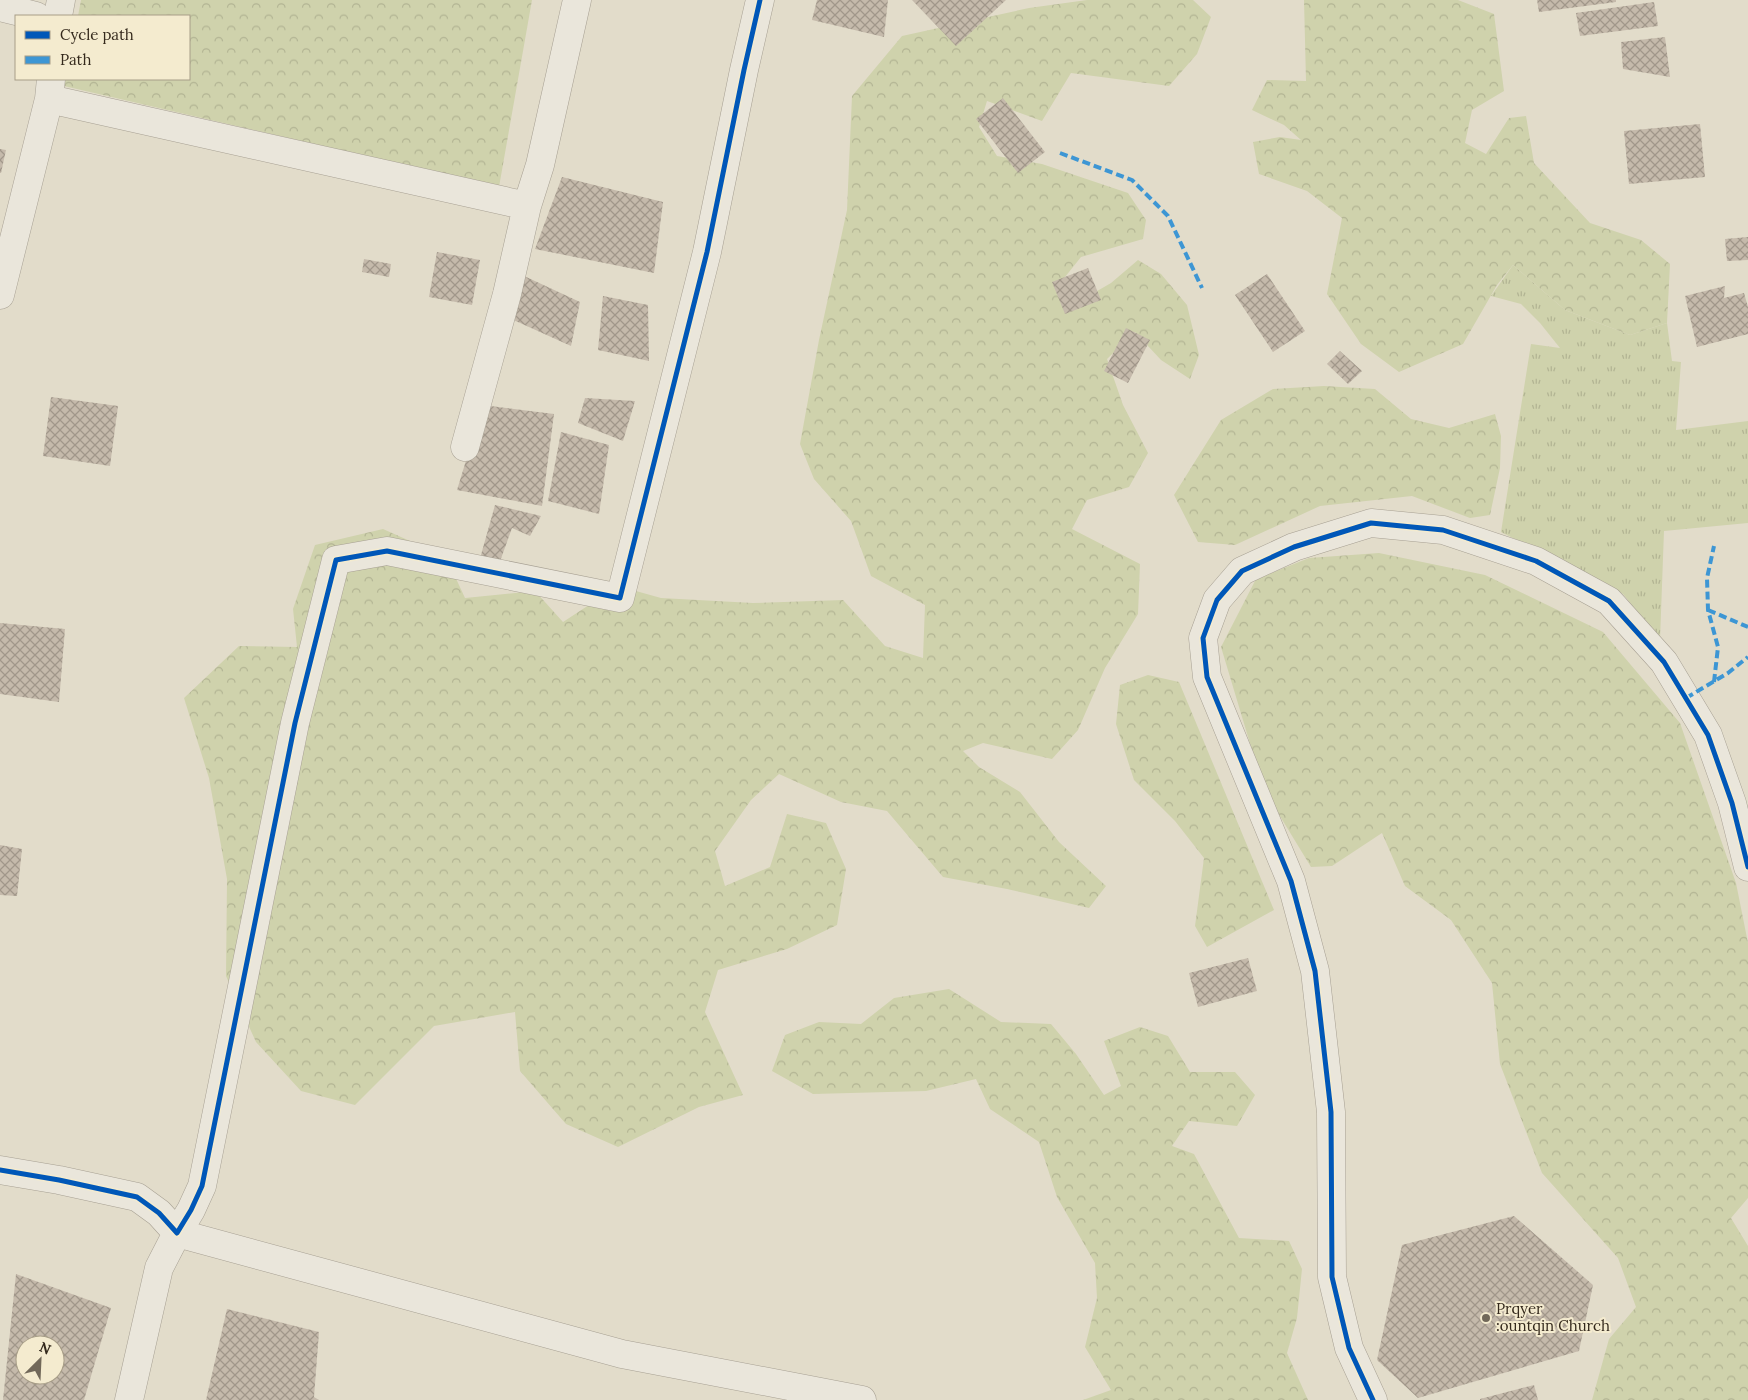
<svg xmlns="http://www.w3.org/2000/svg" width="1748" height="1400" viewBox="0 0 1748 1400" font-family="Lora,serif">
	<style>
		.grass { fill: url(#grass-tufts) }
		.forest { fill: url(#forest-crowns) }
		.building { fill: url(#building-cross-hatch); fill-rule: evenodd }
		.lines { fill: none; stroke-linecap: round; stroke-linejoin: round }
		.minor-casing { stroke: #a7a093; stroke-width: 29 }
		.minor { stroke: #eae6db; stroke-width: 28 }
		.quiet { stroke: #3d96d4; stroke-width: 4; stroke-dasharray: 8 4; stroke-linecap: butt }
		.cycleway-casing { stroke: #f4ebcf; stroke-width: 8 }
		.cycleway { stroke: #0057b8; stroke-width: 5 }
		.poi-dot { fill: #716859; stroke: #f4ebcf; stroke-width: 2 }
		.labels { text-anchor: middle; stroke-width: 4; stroke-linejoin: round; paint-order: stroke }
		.poi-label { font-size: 15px; fill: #34291c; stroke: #f4ebcf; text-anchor: start }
	</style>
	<defs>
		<pattern id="grass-tufts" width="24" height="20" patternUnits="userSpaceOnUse" patternTransform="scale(1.25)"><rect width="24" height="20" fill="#cfd2ac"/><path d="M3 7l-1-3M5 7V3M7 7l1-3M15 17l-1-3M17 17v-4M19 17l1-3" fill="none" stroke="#b2b493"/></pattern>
		<pattern id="forest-crowns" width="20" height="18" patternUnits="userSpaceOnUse" patternTransform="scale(1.25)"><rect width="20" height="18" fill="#cfd2ac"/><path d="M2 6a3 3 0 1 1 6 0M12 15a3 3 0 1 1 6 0" fill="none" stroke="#b2b493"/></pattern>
		<pattern id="building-cross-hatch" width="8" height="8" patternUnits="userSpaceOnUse" patternTransform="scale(1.25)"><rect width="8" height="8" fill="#c5baab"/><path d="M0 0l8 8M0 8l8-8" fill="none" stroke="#a1978a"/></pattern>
	</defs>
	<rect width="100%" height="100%" fill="#e2dcca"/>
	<path class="grass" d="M 1513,265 L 1565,310 L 1630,335 L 1667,323 L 1672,361 L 1681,362 L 1676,430 L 1748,421 L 1748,523 L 1664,531 L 1660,640 L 1623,594 L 1501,532 L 1531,344 L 1560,348 L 1540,323 L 1521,304 L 1491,296 Z"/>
	<path class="forest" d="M 81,0 L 532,0 L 499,187 L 64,86 L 66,79 L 189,79 L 189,16 L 78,16 Z
		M 1087,0 L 1193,0 L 1211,17 L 1197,54 L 1169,86 L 1071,73 L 1042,121 L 987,101 L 979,127 L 997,156 L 1042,164 L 1128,193 L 1146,220 L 1143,239 L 1081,257 L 1061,282 L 1085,298 L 1111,283 L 1138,260 L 1161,274 L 1187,305 L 1199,355 L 1190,379 L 1161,360 L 1135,332 L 1107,359 L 1123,405 L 1148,453 L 1129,487 L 1087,500 L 1072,529 L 1140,564 L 1138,614 L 1105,668 L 1078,730 L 1052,759 L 983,743 L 963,751 L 979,767 L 1020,792 L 1059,842 L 1106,886 L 1089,908 L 1007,889 L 943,877 L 887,811 L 841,802 L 779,774 L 751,800 L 715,851 L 725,886 L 770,867 L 787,814 L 826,823 L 846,869 L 837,925 L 787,949 L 718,970 L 705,1012 L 743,1095 L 699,1107 L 618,1147 L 566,1124 L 520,1071 L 515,1012 L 434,1026 L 355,1105 L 301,1091 L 256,1042 L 226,976 L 227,879 L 209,778 L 184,698 L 239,646 L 297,647 L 293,609 L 315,545 L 383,529 L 446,557 L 465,598 L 535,591 L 563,622 L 618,586 L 661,598 L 753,603 L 843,600 L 885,646 L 923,658 L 925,605 L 871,576 L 851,521 L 814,479 L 800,444 L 819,340 L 847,210 L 852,96 L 902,36 L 1029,8 Z
		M 1304,0 L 1458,0 L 1494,14 L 1504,91 L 1472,110 L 1465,143 L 1486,154 L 1509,118 L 1526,116 L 1534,163 L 1590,223 L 1641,240 L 1670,264 L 1667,323 L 1630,335 L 1565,310 L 1513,265 L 1497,285 L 1463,344 L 1399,372 L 1361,344 L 1327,294 L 1342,218 L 1307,191 L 1259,174 L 1253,142 L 1280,137 L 1301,140 L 1284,125 L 1252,110 L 1267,80 L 1306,81 Z
		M 1324,386 L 1375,389 L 1411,419 L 1449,428 L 1495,414 L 1501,436 L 1500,468 L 1490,515 L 1470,518 L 1412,496 L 1320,506 L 1235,545 L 1198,542 L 1174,495 L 1221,420 L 1273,389 Z
		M 1379,553 L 1485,575 L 1603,632 L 1680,723 L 1736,883 L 1748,943 L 1748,1198 L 1731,1218 L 1748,1246 L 1748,1400 L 1592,1400 L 1609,1339 L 1636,1307 L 1618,1258 L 1542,1173 L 1500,1064 L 1492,983 L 1451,920 L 1405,886 L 1382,833 L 1332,866 L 1311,867 L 1264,790 L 1221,647 L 1256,579 L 1309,558 Z
		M 1148,675 L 1179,682 L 1274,910 L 1207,947 L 1195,926 L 1204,858 L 1175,821 L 1134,780 L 1116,724 L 1120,685 Z
		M 949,989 L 1001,1022 L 1051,1024 L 1076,1054 L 1104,1095 L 1121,1086 L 1104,1041 L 1140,1027 L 1168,1036 L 1190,1072 L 1235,1072 L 1255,1095 L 1237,1126 L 1189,1121 L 1172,1146 L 1194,1154 L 1239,1238 L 1289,1241 L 1302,1269 L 1297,1318 L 1287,1353 L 1308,1400 L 1060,1400 L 1083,1400 L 1111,1390 L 1085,1347 L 1097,1298 L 1095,1263 L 1057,1197 L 1039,1142 L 990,1109 L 976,1079 L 926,1091 L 813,1094 L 772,1071 L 785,1035 L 819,1022 L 861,1024 L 894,998 Z"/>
	<path class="building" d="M 817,0 L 888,0 L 884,37 L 812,20 Z
		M 912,0 L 1006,0 L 956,46 Z
		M 1537,0 L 1616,0 L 1616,2 L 1539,12 Z
		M 1654,2 L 1658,26 L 1580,36 L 1576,13 Z
		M 1665,37 L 1670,77 L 1623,69 L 1621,42 Z
		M 1003,98 L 1045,152 L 1018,173 L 976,119 Z
		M 1700,124 L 1705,177 L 1629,184 L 1624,131 Z
		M 0,149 L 6,150 L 1,173 L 0,173 Z
		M 562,177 L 663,202 L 654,273 L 535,249 Z
		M 1748,237 L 1748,260 L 1727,261 L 1725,239 Z
		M 437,252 L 480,260 L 472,305 L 429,297 Z
		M 364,259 L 391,264 L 389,277 L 362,272 Z
		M 1088,268 L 1101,300 L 1065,314 L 1052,282 Z
		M 1267,274 L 1305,331 L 1273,352 L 1235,295 Z
		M 522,275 L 580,302 L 571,346 L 509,318 Z
		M 1725,286 L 1724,298 L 1744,293 L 1748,307 L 1748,334 L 1697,347 L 1685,296 Z
		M 603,296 L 648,305 L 649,361 L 598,350 Z
		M 1126,328 L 1150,340 L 1128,383 L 1104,371 Z
		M 1340,351 L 1362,371 L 1348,384 L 1327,364 Z
		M 51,397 L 118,406 L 110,466 L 43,456 Z
		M 585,398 L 635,401 L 623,441 L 578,423 Z
		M 483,405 L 554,414 L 542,506 L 457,490 Z
		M 561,432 L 609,445 L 599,514 L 548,501 Z
		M 495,505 L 541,516 L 530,536 L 512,528 L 498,567 L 479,562 Z
		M 0,623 L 65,629 L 59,702 L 0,694 Z
		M 0,845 L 22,849 L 17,896 L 0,895 Z
		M 1248,958 L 1257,991 L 1198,1007 L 1189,973 Z
		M 1514,1216 L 1593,1285 L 1579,1351 L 1418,1398 L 1377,1360 L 1402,1245 Z
		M 16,1274 L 111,1308 L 84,1400 L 3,1400 ZM 25,1345 L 55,1345 L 55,1375 L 25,1375 Z
		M 227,1309 L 319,1332 L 314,1397 L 319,1400 L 206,1400 Z
		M 1534,1385 L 1538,1400 L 1480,1400 L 1480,1399 Z"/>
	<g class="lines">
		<g class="minor-casing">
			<path id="minor" d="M 0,7 L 36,16
				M 58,16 L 61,0
				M 49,99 L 527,206 L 540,165 L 577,0
				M 0,295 L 49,99 L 51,79
				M 465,447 L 507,294 L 527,206
				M 0,1170 L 59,1180 L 137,1197 L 159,1213 L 177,1233 L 191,1210 L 202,1186 L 295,723 L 336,560 L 387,551 L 620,598 L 707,252 L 744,70 L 760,0
				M 129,1400 L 159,1268 L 177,1233 L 622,1354 L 862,1400
				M 1373,1400 L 1349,1348 L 1332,1277 L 1331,1112 L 1315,971 L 1291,881 L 1207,677 L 1203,638 L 1217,600 L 1242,571 L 1294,547 L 1371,523 L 1443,530 L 1536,561 L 1609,601 L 1664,662 L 1708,735 L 1732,803 L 1748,867"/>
		</g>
		<use href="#minor" class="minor"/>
		<path class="quiet" d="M 1060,153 L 1132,180 L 1168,216 L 1202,288
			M 1708,610 L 1748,627
			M 1714,682 L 1718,647 L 1708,610 L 1707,578 L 1714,546
			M 1686,698 L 1728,673 L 1748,657"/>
		<g class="cycleway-casing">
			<path id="cycleway" d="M 0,1170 L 59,1180 L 137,1197 L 159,1213 L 177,1233 L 191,1210 L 202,1186 L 295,723 L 336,560 L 387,551 L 620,598 L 707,252 L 744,70 L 760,0
				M 1373,1400 L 1349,1348 L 1332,1277 L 1331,1112 L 1315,971 L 1291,881 L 1207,677 L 1203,638 L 1217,600 L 1242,571 L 1294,547 L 1371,523 L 1443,530 L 1536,561 L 1609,601 L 1664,662 L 1708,735 L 1732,803 L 1748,867"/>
		</g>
		<use href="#cycleway" class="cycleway"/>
	</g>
	<circle class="poi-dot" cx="1486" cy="1318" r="5"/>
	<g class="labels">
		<g class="poi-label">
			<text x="1496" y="1314">Prqyer<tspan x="1496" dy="17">:ountqin Church</tspan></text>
		</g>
	</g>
	<rect x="15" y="15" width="175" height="65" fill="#f4ebcf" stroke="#a79d87"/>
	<rect x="25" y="31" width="25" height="8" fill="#0057b8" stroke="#a79d87"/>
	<text x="60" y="40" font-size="15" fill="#34291c">Cycle path</text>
	<rect x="25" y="56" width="25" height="8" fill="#3d96d4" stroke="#a79d87"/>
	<text x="60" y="65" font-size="15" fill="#34291c">Path</text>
	<g transform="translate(40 1360) rotate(24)"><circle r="24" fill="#f4ebcf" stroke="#a79d87"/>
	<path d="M0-4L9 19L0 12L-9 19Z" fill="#716859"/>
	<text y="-8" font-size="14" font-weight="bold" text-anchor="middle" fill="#34291c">N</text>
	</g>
</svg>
